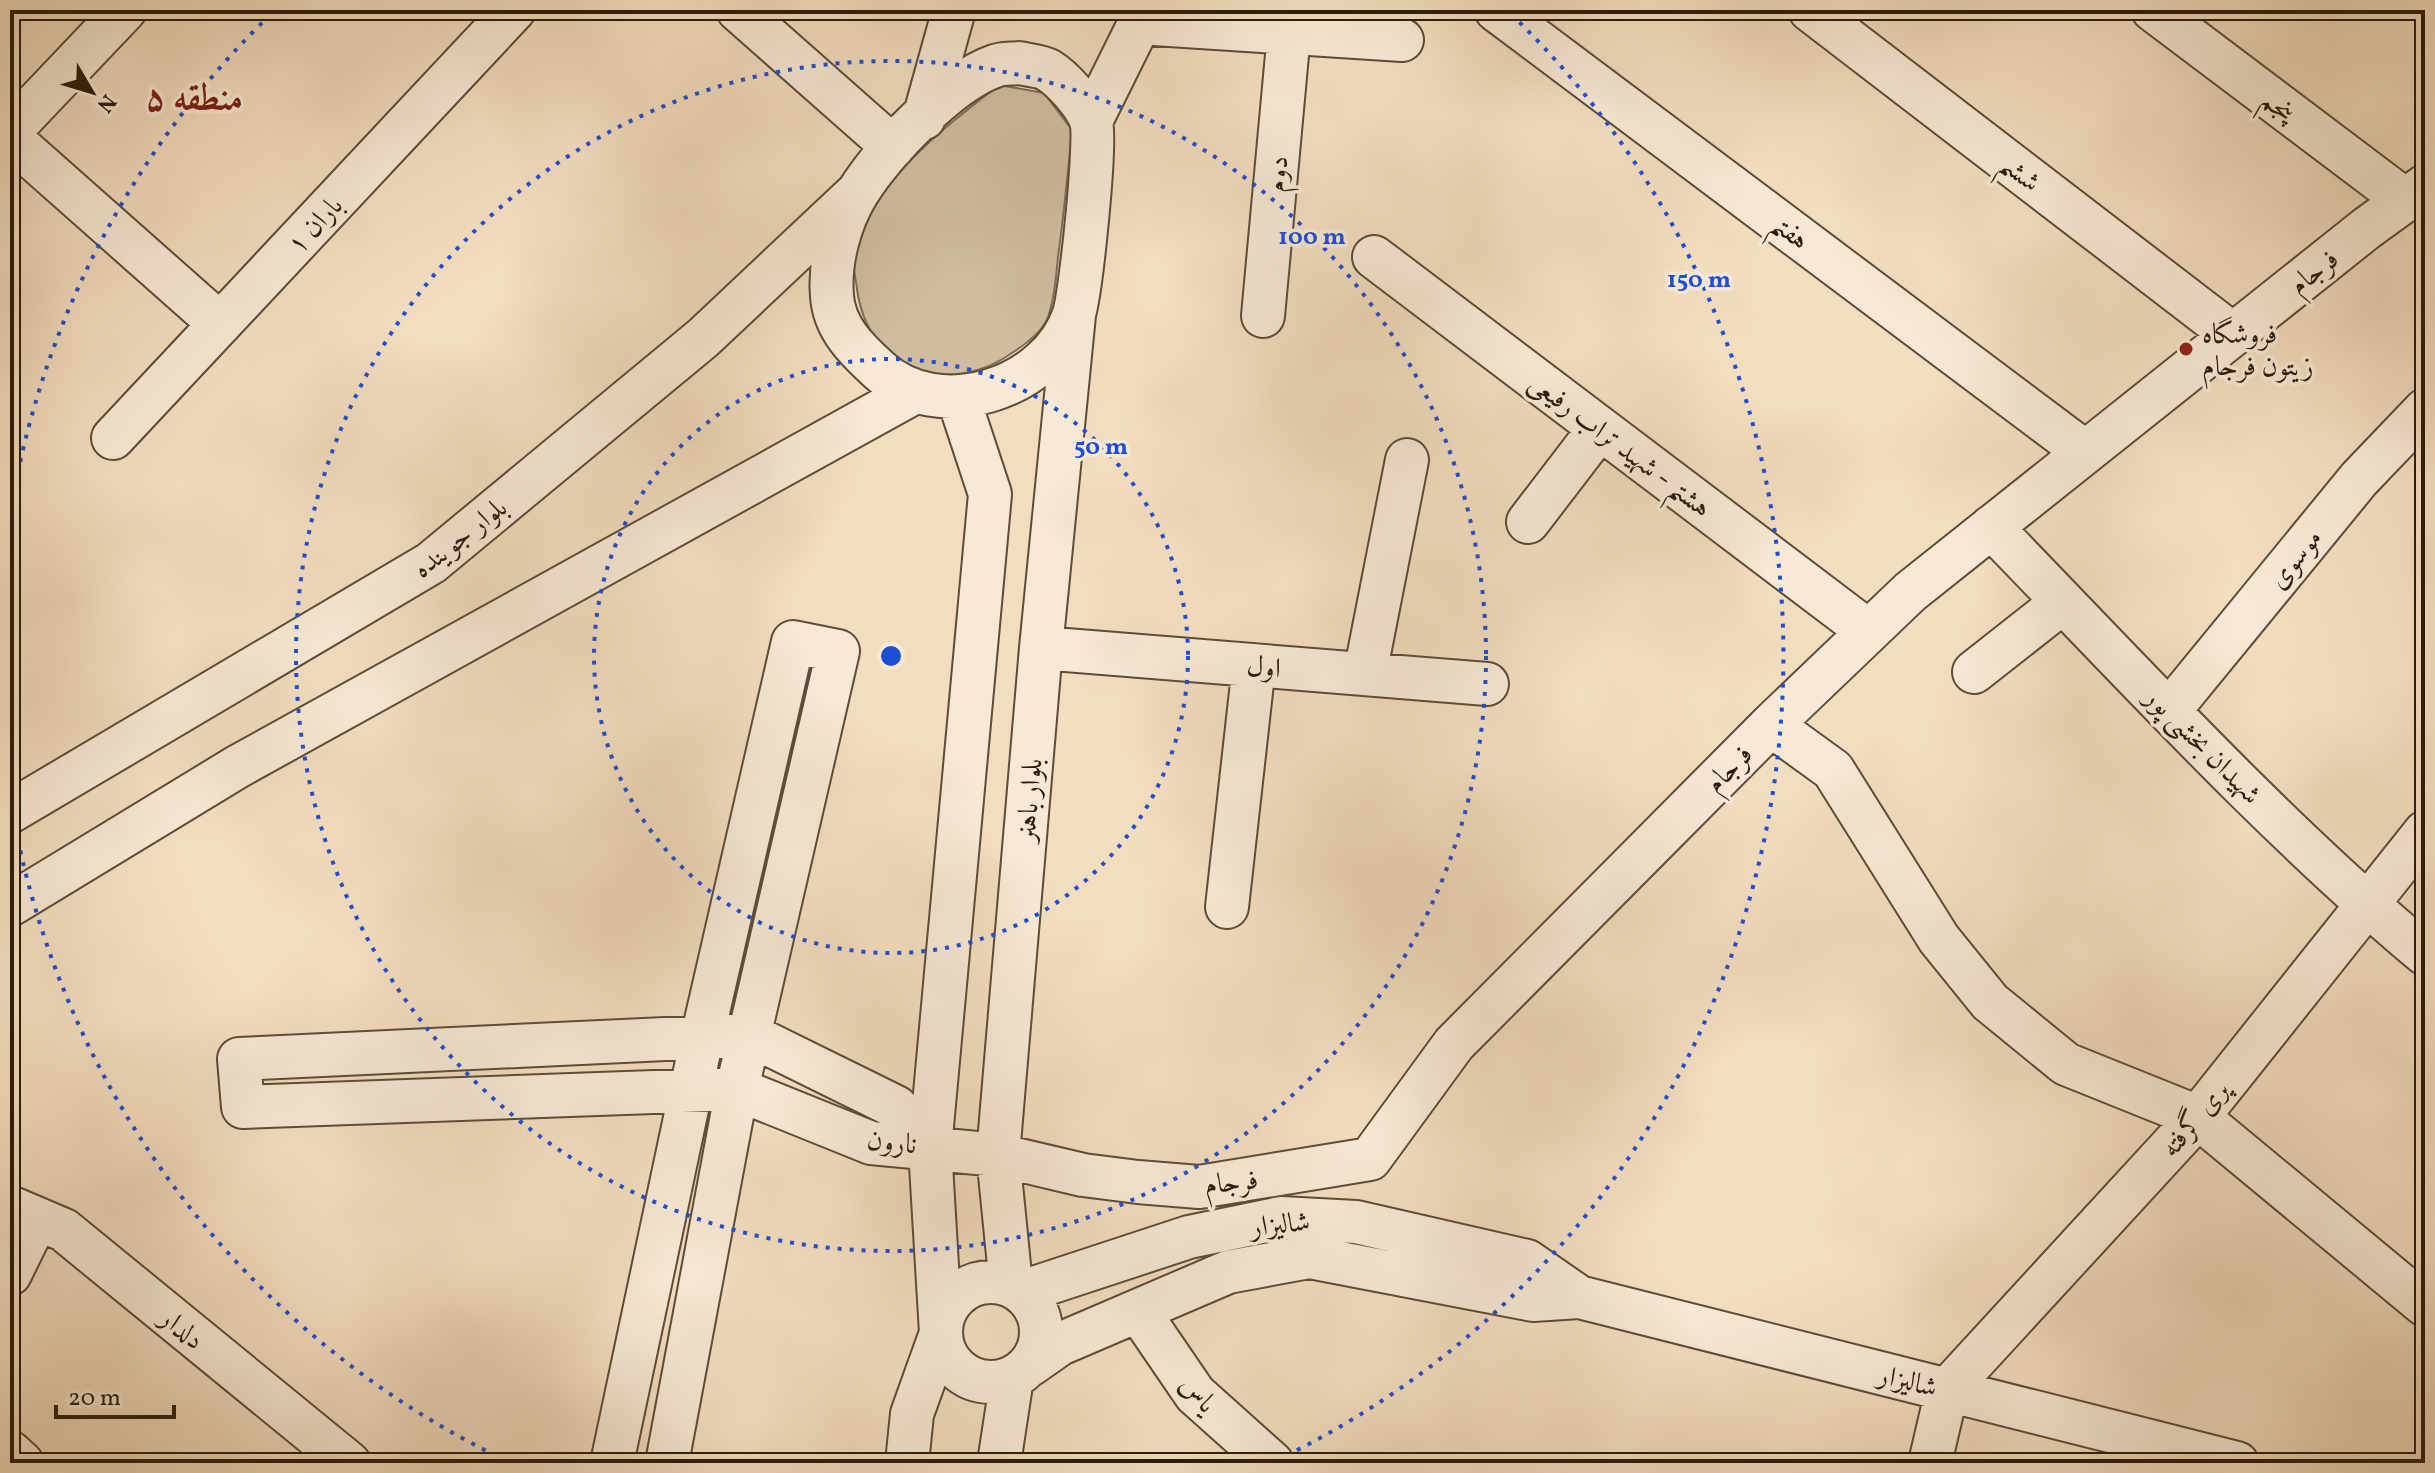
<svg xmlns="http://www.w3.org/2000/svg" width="2435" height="1473" viewBox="0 0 2435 1473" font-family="Vollkorn,Amiri,serif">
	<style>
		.green { fill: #d1bca0; stroke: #7e6c56; stroke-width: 2 }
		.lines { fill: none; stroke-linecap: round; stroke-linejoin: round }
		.minor-casing { stroke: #5c4c38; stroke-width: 46 }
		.minor { stroke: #f7e9d5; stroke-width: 42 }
		.ring { fill: none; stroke: #1d4ed8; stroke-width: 4; stroke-dasharray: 4 8 }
		.poi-dot { fill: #8f2418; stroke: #f7e9d5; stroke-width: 3 }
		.labels { text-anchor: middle; stroke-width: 7; stroke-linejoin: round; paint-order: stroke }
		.street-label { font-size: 28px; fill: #2a1c0b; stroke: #f7e9d5 }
		.poi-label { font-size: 28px; fill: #2a1c0b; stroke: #f7e9d5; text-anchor: start }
		.district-label { font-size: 36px; font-weight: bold; fill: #7a1f14; stroke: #f7e9d5 }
		.centre { fill: #1d4ed8; stroke: #f7e9d5; stroke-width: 4 }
		.ring-label { font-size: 24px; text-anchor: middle; font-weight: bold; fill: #1d4ed8; stroke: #f7e9d5; stroke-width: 7; stroke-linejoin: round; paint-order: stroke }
	</style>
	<rect width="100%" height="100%" fill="#f3ddbf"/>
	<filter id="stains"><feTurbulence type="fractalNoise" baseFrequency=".0025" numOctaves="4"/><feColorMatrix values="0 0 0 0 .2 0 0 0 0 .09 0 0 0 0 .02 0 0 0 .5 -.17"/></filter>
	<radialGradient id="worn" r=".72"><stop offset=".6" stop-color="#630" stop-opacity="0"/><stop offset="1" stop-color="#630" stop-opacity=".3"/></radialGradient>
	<path class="green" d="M 999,85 L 1044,93 L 1072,130 C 1068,172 1064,214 1058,257 C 1056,276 1055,298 1048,317 C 1043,331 1027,343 1015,351 C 949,399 868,372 857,289 C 856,279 852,267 854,258 C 864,188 947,125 999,85 Z"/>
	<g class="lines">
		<g class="minor-casing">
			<path id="minor" d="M 738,10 L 893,147
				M 1496,10 L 2085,452
				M 1810,10 L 2232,334
				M 2153,10 L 2405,200
				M 1139,23 L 1402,40
				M 1019,63 C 1028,65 1041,66 1048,70 C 1063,79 1086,105 1091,121 C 1097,140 1081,291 1074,314 C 1049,390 938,424 879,370 C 857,350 834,328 832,296 C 829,262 840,221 858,192 C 884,151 949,82 995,66 C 1002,63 1011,64 1019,63 Z
				M 924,118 L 954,10
				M 1091,121 L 1146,10
				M 10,131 L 125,10
				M 10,138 L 220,324
				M 1374,257 L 1868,631
				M 1263,316 L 1289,33
				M 113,438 L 514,10
				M 1528,522 L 1600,428
				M 1991,527 C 2132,672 2270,824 2425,954
				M 1041,648 L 1487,684
				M 1974,672 L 2063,602
				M 1365,674 L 1407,460
				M 2169,711 L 2359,479 L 2425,410
				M 1771,725 L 1833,770 L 1939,939 L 1990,1002 L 2066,1064 L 2198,1117 L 2425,1305
				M 10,812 L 431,563 L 703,338 L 857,193
				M 10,905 L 237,767 L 913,393
				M 1227,907 L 1254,665
				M 930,1148 L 896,1107 L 750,1035 L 239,1059 L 243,1107 L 737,1089 L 871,1143 L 998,1155 L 1083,1175 L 1138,1182 L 1199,1187 L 1370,1159 L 1454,1044 L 1771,725 L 1910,592 L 2367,228 L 2425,186
				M 10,1207 L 64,1230 L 349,1463
				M 10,1274 L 37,1219
				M941 1332a50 50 0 1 1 100 0a50 50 0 1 1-100 0Z
				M 1011,1285 L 998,1155 L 1041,648 L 1074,315
				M 1022,1292 L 1189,1237 L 1281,1218 L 1356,1222 L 1527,1261 L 1579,1297
				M 1139,1312 L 1195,1394 L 1272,1463
				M 1030,1365 L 1060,1344 L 1228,1272 L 1309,1257 L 1533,1300 L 1579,1297 L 2237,1463
				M 10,1452 L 22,1463
				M 612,1463 L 702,1038 L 793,642 L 838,651 L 737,1089 L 667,1463
				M 907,1463 L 912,1414 L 941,1333 L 930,1148 L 990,494 L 958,397
				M 999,1463 L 1012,1378
				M 1930,1463 L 1947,1390 L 2198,1117 L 2425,832"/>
		</g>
		<use href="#minor" class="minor"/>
	</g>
	<g class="ring">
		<circle cx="891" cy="656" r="297"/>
		<circle cx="891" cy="656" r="595"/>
		<path d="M507 1461A892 892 0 0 1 11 803M11 509A892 892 0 0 1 271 14M1511 14A892 892 0 0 1 1275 1461"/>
	</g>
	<circle class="poi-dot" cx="2186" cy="349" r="8"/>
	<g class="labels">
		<g class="street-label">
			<text transform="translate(2279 105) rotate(37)" y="10">پنجم</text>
			<text transform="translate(2021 172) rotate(38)" y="10">ششم</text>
			<text transform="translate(1276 174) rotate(-85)" y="10">دوم</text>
			<text transform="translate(314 224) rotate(-47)" y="10">باران ۱</text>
			<text transform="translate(1791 231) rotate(37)" y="10">هفتم</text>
			<text transform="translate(2313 271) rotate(-38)" y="10">فرجام</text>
			<text transform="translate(1621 444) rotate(37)" y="10">هشتم - شهید تراب رفیعی</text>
			<text transform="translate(459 537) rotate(-38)" y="10">بلوار جوینده</text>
			<text transform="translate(2294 558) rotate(-51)" y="10">موسوی</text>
			<text transform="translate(1264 666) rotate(5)" y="10">اول</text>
			<text transform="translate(2204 745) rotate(45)" y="10">شهیدان بخشی پور</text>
			<text transform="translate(1728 768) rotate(-45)" y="10">فرجام</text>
			<text transform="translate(1028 800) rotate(-85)" y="10">بلوار باهنر</text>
			<text transform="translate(2194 1118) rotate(-50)" y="10">پری گرفته</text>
			<text transform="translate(892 1141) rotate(6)" y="10">نارون</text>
			<text transform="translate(1231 1181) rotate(-6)" y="10">فرجام</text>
			<text transform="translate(1280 1223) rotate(-6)" y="10">شالیزار</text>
			<text transform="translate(183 1328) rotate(39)" y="10">دلدار</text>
			<text transform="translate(1908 1380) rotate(14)" y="10">شالیزار</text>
			<text transform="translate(1199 1393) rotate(48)" y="10">یاس</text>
		</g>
		<g class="poi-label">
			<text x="2202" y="343">فروشگاه<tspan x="2202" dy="32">زیتون فرجام</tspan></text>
		</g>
		<g class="district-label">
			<text x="194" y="109">منطقه ۵</text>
		</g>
	</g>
	<circle cx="891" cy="656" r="12" class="centre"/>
	<g class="ring-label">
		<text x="1312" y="244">100 m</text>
		<text x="1699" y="287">150 m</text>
		<text x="1101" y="454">50 m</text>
	</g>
	<rect width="2435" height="1473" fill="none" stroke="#f3ddbf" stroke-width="40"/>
	<rect x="12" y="12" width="2411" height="1449" fill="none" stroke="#2a1c0b" stroke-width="4"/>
	<rect x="20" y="20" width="2395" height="1433" fill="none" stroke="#2a1c0b" stroke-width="2"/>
	<g transform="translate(92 92) rotate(128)" stroke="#f7e9d5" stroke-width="6" paint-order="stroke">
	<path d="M0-6L14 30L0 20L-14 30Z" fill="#2a1c0b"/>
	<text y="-12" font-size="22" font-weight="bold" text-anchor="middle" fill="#2a1c0b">N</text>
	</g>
	<path d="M56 1405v12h118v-12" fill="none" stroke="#2a1c0b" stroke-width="4"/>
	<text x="68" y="1405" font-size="24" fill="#2a1c0b" stroke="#f7e9d5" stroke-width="6" paint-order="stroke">20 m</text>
	<rect width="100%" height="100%" filter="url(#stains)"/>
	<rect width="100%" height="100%" fill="url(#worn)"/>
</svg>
